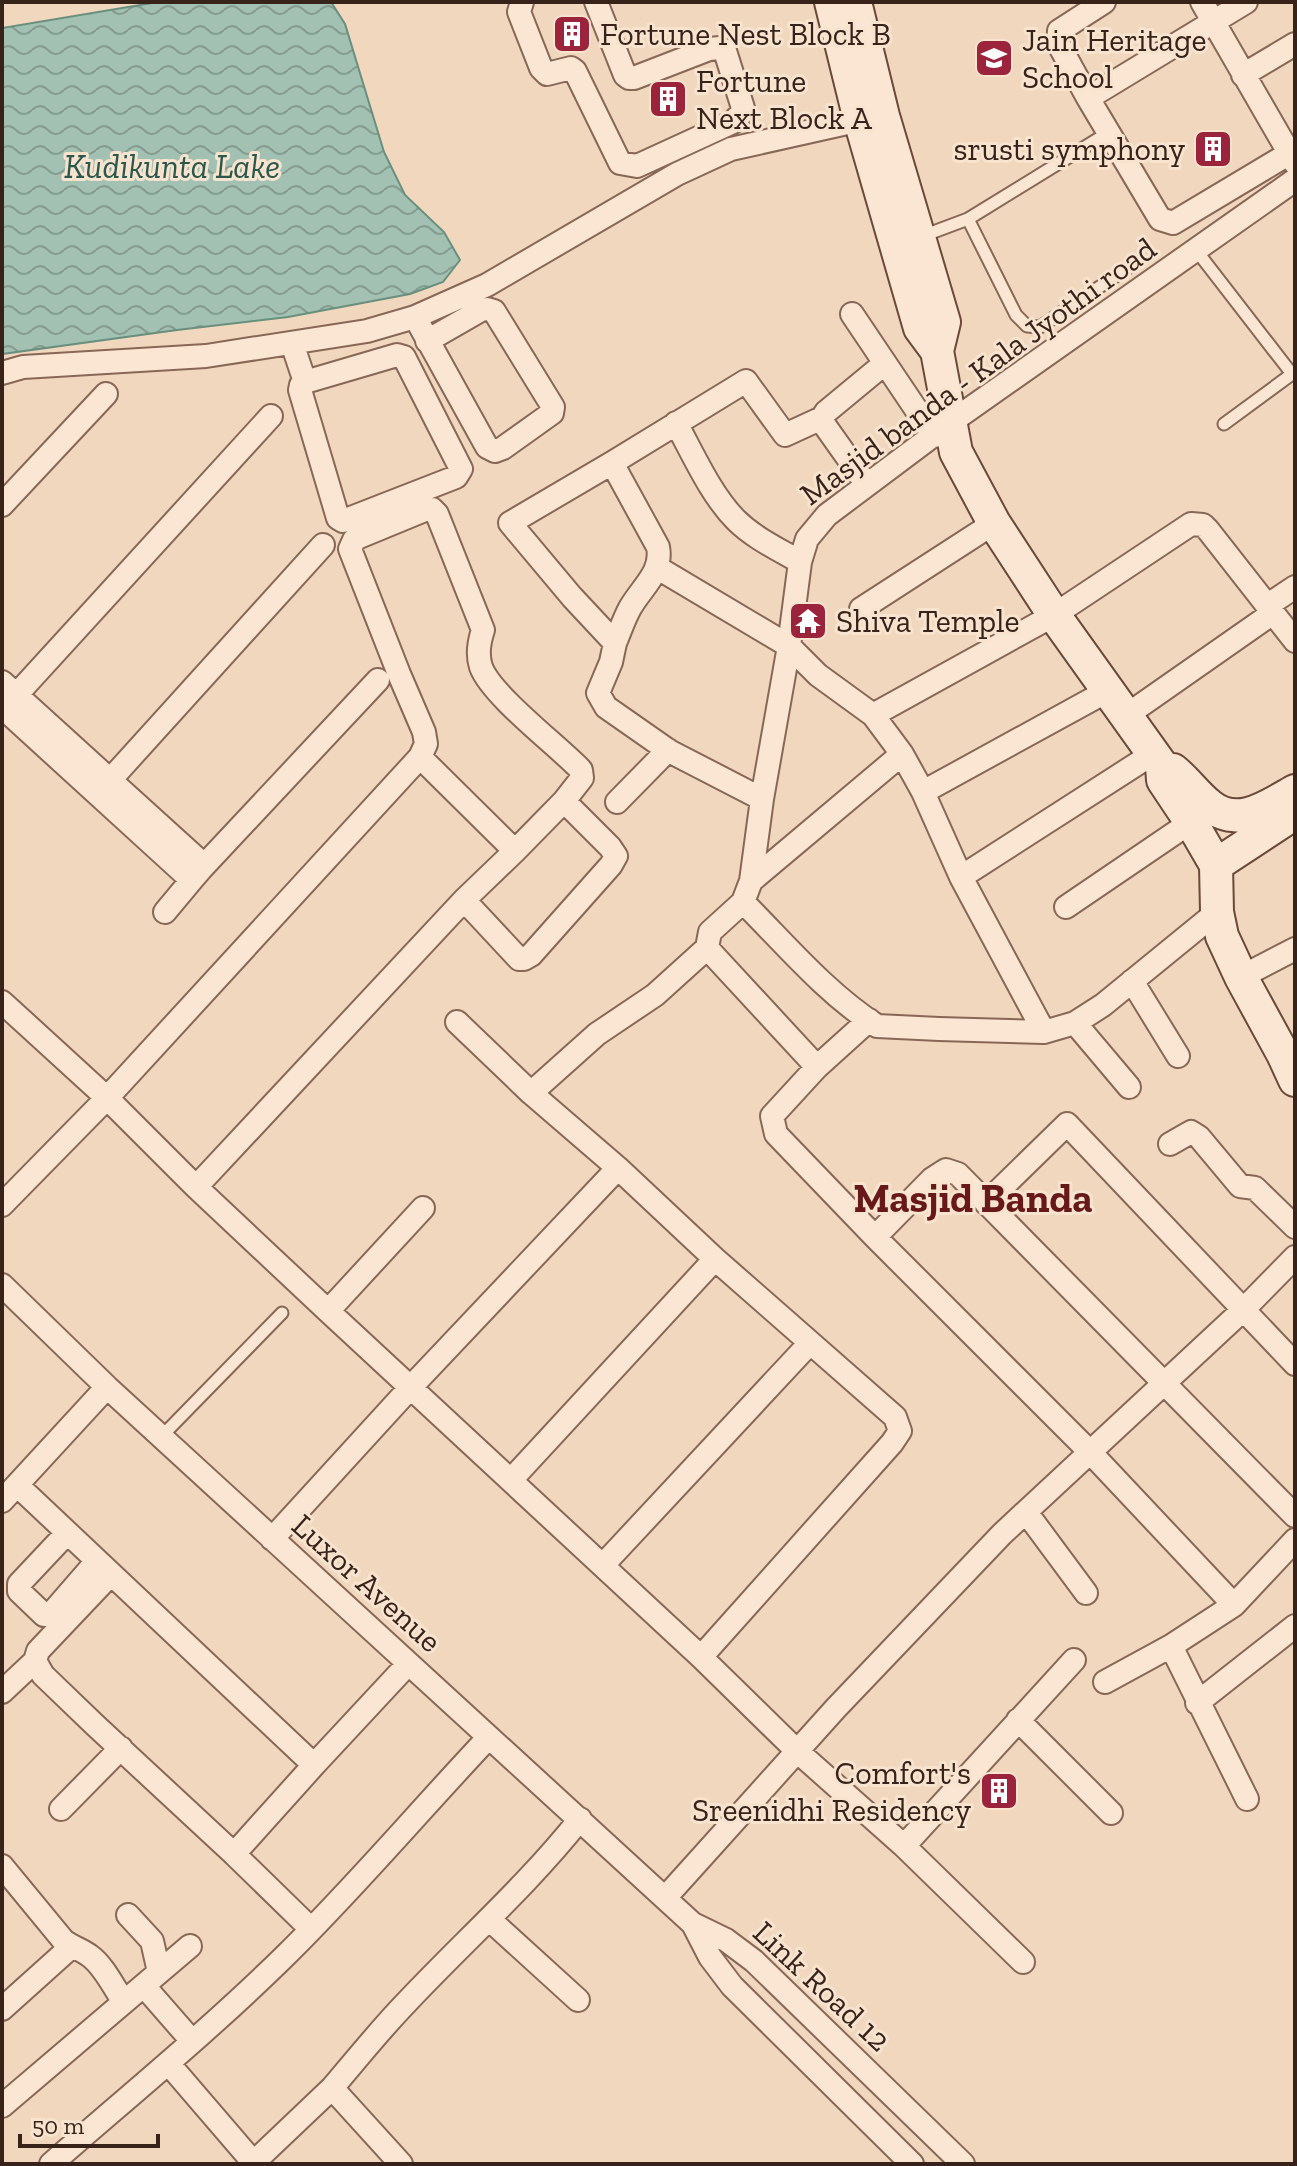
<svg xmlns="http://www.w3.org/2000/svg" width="1297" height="2166" viewBox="0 0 1297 2166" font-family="'Zilla Slab',serif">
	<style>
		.water { fill: url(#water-waves); stroke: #698f7e; stroke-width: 2 }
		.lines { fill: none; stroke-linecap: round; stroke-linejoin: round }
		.service-casing { stroke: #896756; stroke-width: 15 }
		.minor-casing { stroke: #896756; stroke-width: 26 }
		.secondary-casing { stroke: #6b4839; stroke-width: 36 }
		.service { stroke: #fae6d2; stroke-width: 11 }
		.minor { stroke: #fae6d2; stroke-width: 22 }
		.secondary { stroke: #fae6d2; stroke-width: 32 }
		.labels { text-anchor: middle; stroke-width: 6; stroke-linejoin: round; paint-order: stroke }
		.poi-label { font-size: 32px; fill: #38231b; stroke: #f7e3ce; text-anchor: start }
		.street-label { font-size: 32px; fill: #38231b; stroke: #f7e3ce }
		.water-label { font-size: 34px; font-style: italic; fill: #2a584c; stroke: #f7e3ce }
		.district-label { font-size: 40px; font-weight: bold; fill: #671919; stroke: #f7e3ce }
	</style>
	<defs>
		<pattern id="water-waves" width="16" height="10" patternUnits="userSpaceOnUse" patternTransform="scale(2)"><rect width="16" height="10" fill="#a2c1b2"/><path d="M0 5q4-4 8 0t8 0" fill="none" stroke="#859c90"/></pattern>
	</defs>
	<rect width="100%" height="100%" fill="#f0d7be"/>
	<path class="water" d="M 158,2 L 331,2 L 345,24 L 384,152 L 405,195 L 444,232 L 460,260 L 443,282 L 410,294 L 288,317 L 177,330 L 2,354 L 2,28 Z"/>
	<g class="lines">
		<g class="service-casing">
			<path id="service" d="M 968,219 L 1016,315 L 1027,326 L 1040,327 L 1135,263
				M 920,237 L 968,219 L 1098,139
				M 1196,250 L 1292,374 L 1224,424
				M 161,1437 L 282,1313"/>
		</g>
		<g class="minor-casing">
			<path id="minor" d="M 522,2 L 519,12 L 541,68 L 547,74 L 571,68 L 575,71 L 620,163 L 637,166 L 733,122 L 741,114 L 743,108 L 725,51 L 720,48 L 709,49 L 634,78 L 629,78 L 625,75 L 596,2
				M 1104,2 L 1059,31 L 1058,43 L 1088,98 L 1160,219 L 1173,223 L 1295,150
				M 1202,2 L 1295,163
				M 1243,75 L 1295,44
				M 1088,98 L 1246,2
				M 852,314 L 934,436
				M 415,317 L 487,447 L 495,451 L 503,448 L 552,413 L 553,407 L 494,311 L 487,309 L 481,310 L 427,341
				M 292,343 L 305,382 L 301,385 L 300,390 L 338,518 L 343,521 L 456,477 L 461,469 L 404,357 L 397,355 L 305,382
				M 2,373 L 23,367 L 206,356 L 367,331 L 415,317 L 487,285 L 677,174 L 731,149 L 874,117
				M 676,423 C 693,454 711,495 736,520 C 754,538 778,549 800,562
				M 612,463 L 658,547 C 663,572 642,587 630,608 C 624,619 620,631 615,643 L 572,597 L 510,523 L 612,463 L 746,381 L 785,435 L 822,418
				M 867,485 L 823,423 L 822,418 L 826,412 L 884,364
				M 2,505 L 106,394
				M 658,568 L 789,646 L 818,675 L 873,715 L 902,754 L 923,792 L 961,877 L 1044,1032
				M 1268,605 L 1295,587
				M 861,609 L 994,523
				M 615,643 L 611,662 L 598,693 L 606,707 L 669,751 L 762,799
				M 2,682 L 196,858 L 201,869 L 195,876 L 185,874 L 2,707
				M 8,704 L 271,416
				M 873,715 L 1054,615 L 1191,524 L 1203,525 L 1208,530 L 1295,641
				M 1127,715 L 1273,613
				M 111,779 L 323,545
				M 923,792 L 1109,690
				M 617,802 L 668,750
				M 515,851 L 564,801
				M 201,869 L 378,680
				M 961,877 L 1154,753
				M 751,881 L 902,754
				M 743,902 C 786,945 826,993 877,1026 L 939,1029 L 1044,1032 L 1075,1023 L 1103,1005 L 1217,912
				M 1066,907 L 1191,822
				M 165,912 L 195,876
				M 707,948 L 817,1067 L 772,1116 L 776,1134 L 875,1237 L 1090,1452 L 1234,1605
				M 1241,977 L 1295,949
				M 1132,981 L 1178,1056
				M 2,1002 L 107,1098 L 196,1187 L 328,1311 L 701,1657 L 797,1751 L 904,1846 L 1023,1962
				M 457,1022 L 531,1093 L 618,1168 L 715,1259 L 895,1417 L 900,1431 L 892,1443 L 701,1657
				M 1075,1023 L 1129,1087
				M 817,1067 L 869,1020
				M 531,1093 L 597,1034 L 655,995 L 707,948 L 710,932 L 743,902 L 751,881 L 762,799 L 789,646 L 800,562 L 807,539 L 827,515 L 951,422 L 1295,180
				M 1170,1144 L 1191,1132 L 1199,1137 L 1240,1186 L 1255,1188 L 1295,1227
				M 196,1187 L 464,900 L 515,851 L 420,757
				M 986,1203 L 1067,1124 L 1295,1364
				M 2,1205 L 107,1098 L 420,757 L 426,744 L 424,732 L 399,674 L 350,549 L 354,540 L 359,537 L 427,509 L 432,509 L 437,514 L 483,630 C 479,642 477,655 481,667 C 491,695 558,746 581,770 L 582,778 L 564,801 L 610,847 L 616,856 L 611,865 L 531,955 L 524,959 L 519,959 L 464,900
				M 875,1237 L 932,1179 L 946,1170 L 958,1174 L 1295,1516
				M 2,1285 L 107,1387 L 693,1924 L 726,1940 L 754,1961 L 963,2164
				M 328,1311 L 423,1208
				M 511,1480 L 715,1259
				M 17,1485 L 314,1765 L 234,1854 L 95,1725 L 43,1675 L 35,1661 L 38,1651 L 111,1574
				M 2,1501 L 107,1387
				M 1026,1512 L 1086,1593
				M 67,1533 L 19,1584 L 19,1591 L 44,1615 L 51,1614 L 97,1561
				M 272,1539 L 410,1388 L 618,1168
				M 603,1565 L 810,1343
				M 1171,1646 L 1247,1799
				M 1105,1682 L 1171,1646 L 1234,1605 L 1295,1540
				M 2,1692 L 35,1661
				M 1197,1703 L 1295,1626
				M 1018,1720 L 1111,1813
				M 314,1765 L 408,1664
				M 61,1809 L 121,1748
				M 904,1846 L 1074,1660
				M 234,1854 L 311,1929
				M 2,1866 L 63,1940 C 71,1947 81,1949 90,1956 C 104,1966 114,1988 124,2002
				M 665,1898 L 836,1708 L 1002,1534 L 1244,1309 L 1295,1257
				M 128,1915 L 152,1941 L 159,1972
				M 489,1919 L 578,2000
				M 693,1924 L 710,1957 L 732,1986 L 912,2164
				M 144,1986 L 192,2041
				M 2,2009 L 71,1947
				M 168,2063 L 253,2162
				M 2,2106 L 190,1946
				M 51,2164 C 130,2095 212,2028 287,1954 C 357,1885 421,1809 489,1737
				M 252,2164 L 332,2088
				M 401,2164 L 332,2088 C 356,2060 379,2031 405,2004 C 463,1942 527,1886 580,1819"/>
		</g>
		<g class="secondary-casing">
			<path id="secondary" d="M 831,2 L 860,120 L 920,328 L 937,351
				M 855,2 L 883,116 L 944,322 L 937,351 L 956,452 L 994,523 L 1054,615 L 1162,766 L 1163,780 L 1191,822 L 1216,865 L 1217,912 L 1222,936 L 1241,977 L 1283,1054 L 1295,1080
				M 1173,770 C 1186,780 1196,795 1209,805 C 1238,829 1268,806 1295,791
				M 1216,865 L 1295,813"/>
		</g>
		<use href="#service" class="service"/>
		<use href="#minor" class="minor"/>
		<use href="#secondary" class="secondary"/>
	</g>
	<defs>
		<g id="building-square" transform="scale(2)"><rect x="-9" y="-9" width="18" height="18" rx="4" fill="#9b233c" stroke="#f7e3ce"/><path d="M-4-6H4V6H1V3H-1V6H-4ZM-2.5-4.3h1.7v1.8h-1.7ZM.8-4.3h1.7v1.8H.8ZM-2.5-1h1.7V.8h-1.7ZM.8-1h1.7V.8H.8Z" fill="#fff"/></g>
		<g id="school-square" transform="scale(2)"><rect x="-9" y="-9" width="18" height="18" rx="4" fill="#9b233c" stroke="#f7e3ce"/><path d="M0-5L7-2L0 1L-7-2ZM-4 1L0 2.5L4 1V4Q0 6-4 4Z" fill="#fff"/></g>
		<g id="temple-square" transform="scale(2)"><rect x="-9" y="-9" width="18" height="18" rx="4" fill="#9b233c" stroke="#f7e3ce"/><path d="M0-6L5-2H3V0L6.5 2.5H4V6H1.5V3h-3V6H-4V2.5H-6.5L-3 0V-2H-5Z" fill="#fff"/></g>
	</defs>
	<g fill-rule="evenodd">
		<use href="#building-square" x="572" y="34"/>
		<use href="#school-square" x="994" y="58"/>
		<use href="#building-square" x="668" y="99"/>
		<use href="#building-square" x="1213" y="149"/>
		<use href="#temple-square" x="808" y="621"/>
		<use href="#building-square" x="999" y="1791"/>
	</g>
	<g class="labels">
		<g class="poi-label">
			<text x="600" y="45">Fortune Nest Block B</text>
			<text x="1022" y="51">Jain Heritage<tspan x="1022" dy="37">School</tspan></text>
			<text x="696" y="92">Fortune<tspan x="696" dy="37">Next Block A</tspan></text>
			<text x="1185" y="160" text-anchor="end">srusti symphony</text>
			<text x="836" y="632">Shiva Temple</text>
			<text x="971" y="1784" text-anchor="end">Comfort's<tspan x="971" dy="37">Sreenidhi Residency</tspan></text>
		</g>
		<g class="street-label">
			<text transform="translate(978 371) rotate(-36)" y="11">Masjid banda - Kala Jyothi road</text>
			<text transform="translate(367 1583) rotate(42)" y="11">Luxor Avenue</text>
			<text transform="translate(822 1986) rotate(43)" y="11">Link Road 12</text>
		</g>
		<g class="water-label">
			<text x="172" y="178">Kudikunta Lake</text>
		</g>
		<g class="district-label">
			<text x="973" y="1212">Masjid Banda</text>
		</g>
	</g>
	<rect width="1297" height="2166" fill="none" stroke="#38231b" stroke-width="8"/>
	<path d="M20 2134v12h138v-12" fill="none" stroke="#38231b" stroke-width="4"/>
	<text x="32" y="2134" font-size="24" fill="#38231b" stroke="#f7e3ce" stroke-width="6" paint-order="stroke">50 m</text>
</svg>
